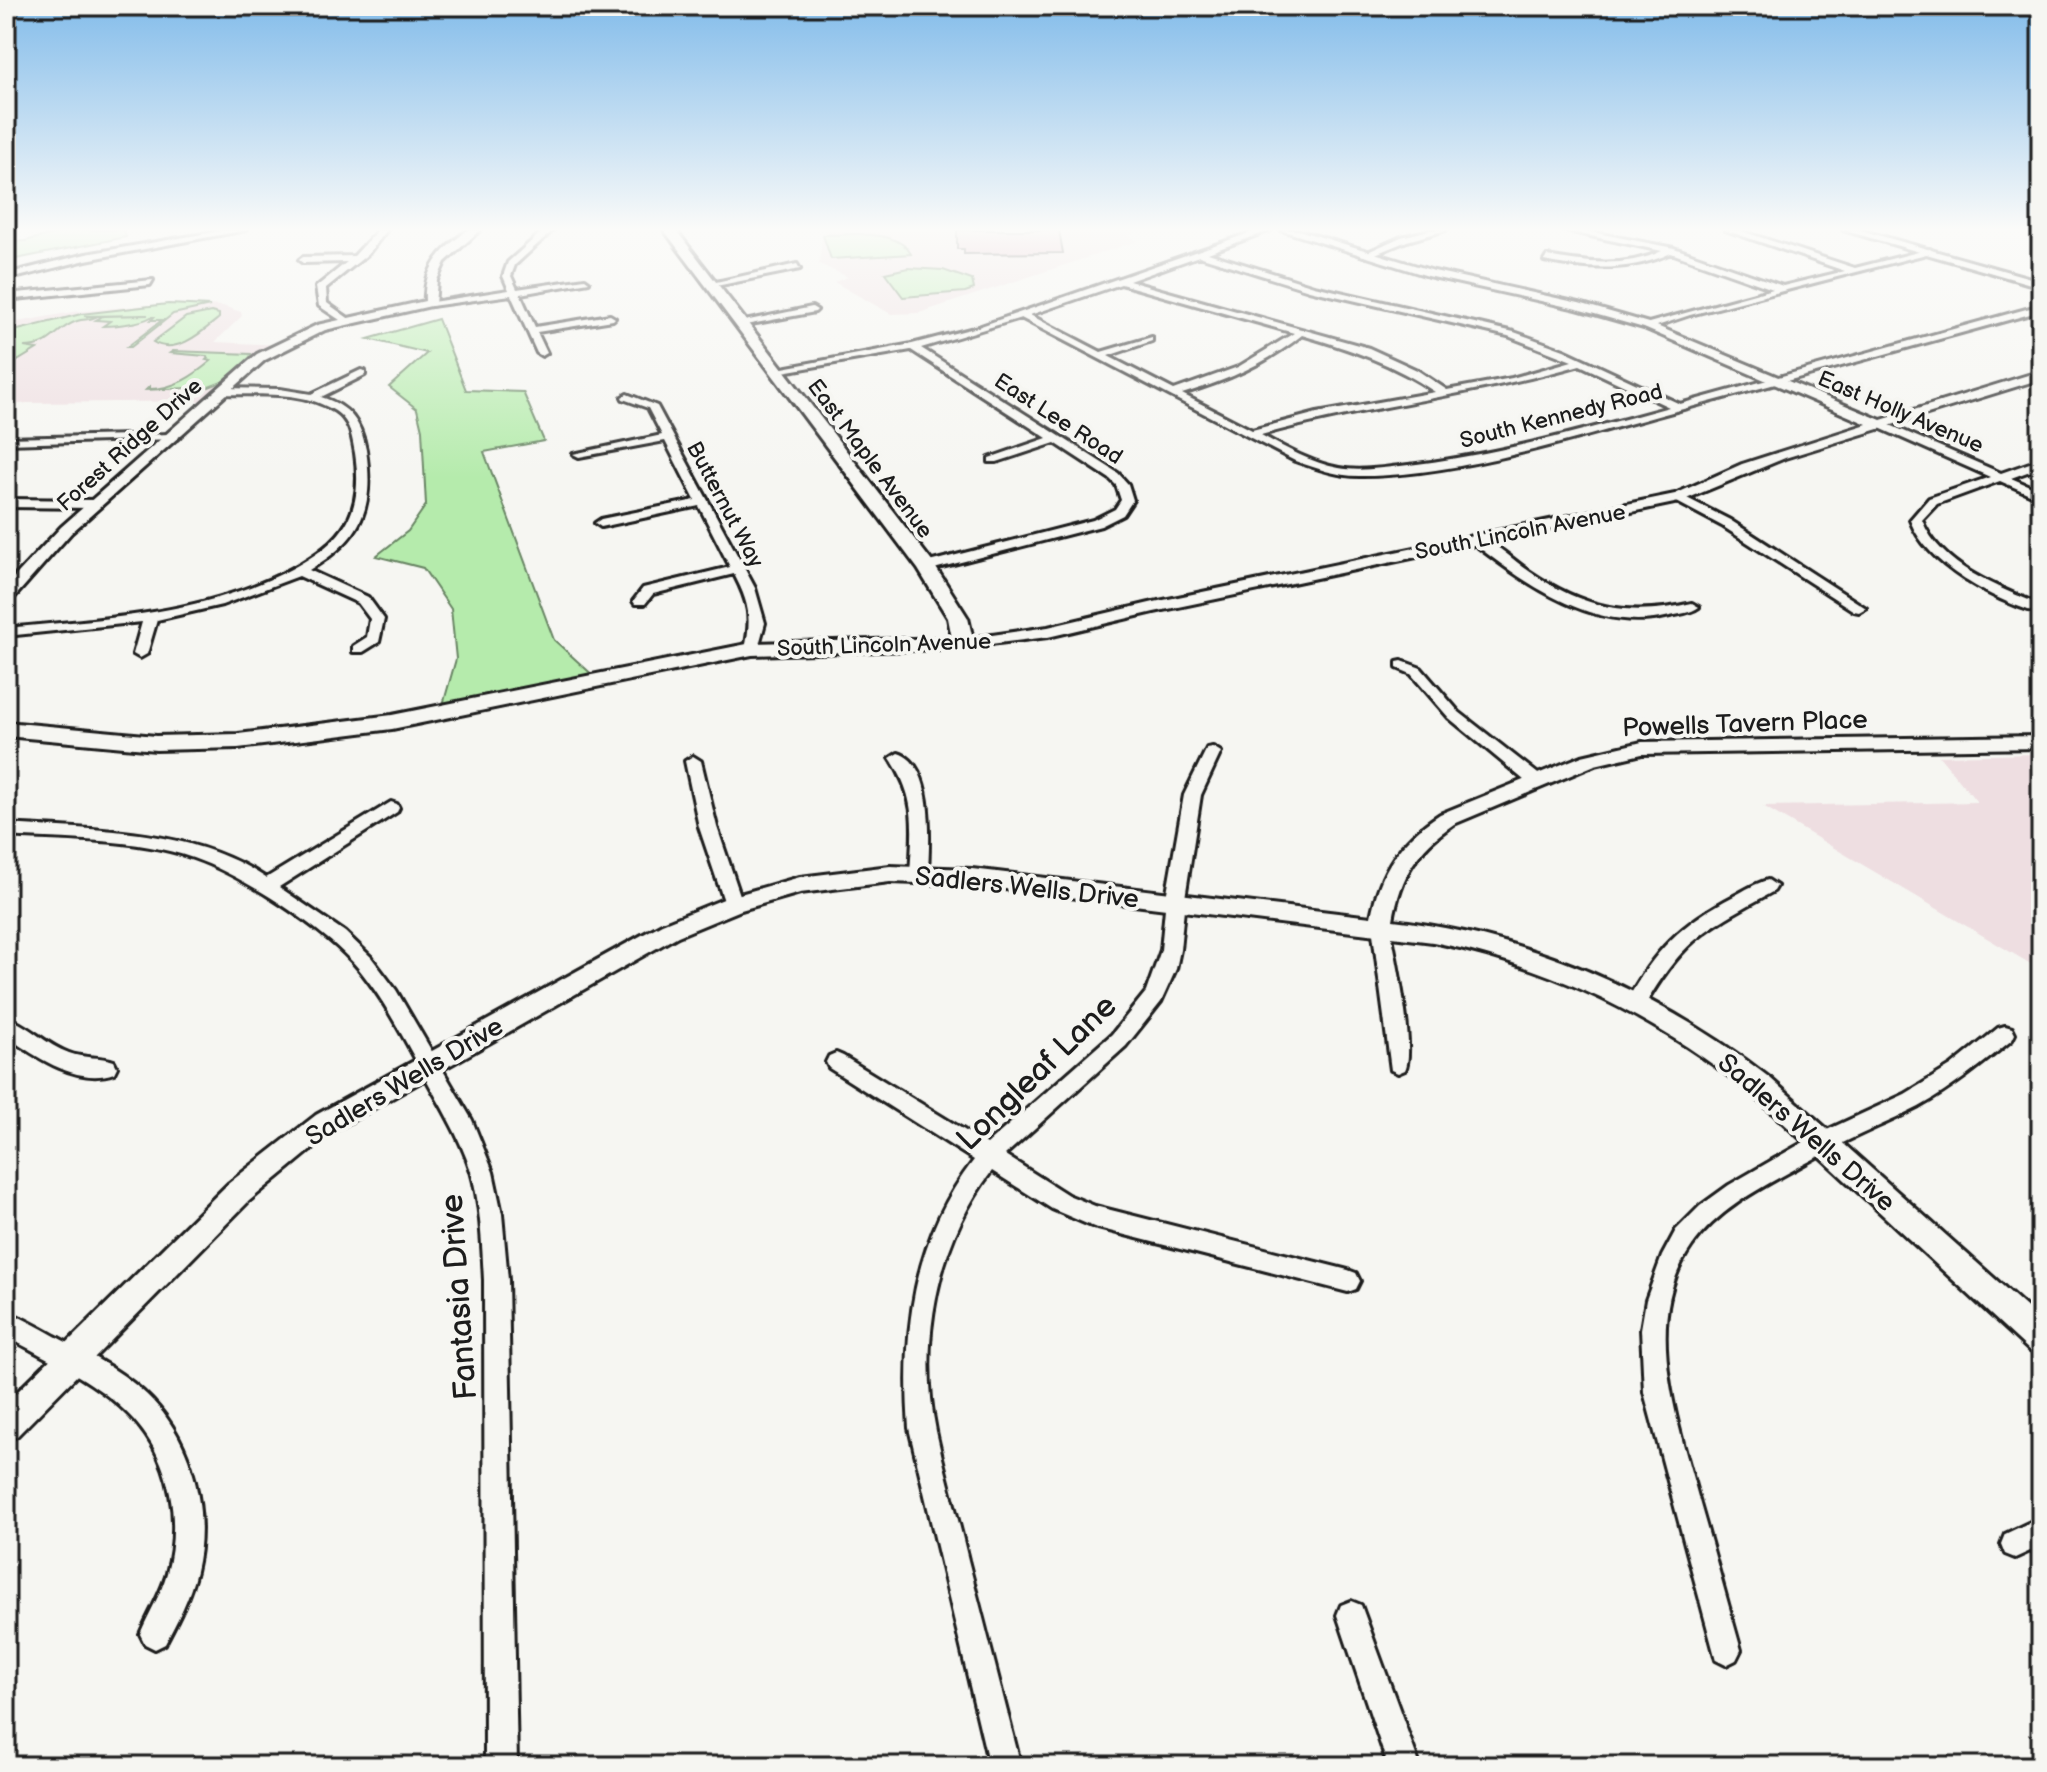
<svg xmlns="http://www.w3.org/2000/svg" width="2047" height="1772" viewBox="0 0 2047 1772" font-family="'Balsamiq Sans',sans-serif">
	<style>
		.built { fill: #eedee1 }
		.green { fill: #b5ebac; stroke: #688464; stroke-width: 2 }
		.building { fill: #dda6ba; stroke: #1c1c1c; stroke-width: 2 }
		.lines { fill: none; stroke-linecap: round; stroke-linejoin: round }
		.minor-casing { stroke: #1c1c1c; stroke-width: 6 }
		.tertiary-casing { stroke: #1c1c1c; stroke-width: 6 }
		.secondary-casing { stroke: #1c1c1c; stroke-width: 6 }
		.minor { fill: #f6f6f2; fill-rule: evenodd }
		.tertiary { fill: #f6f6f2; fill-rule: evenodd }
		.secondary { fill: #f6f6f2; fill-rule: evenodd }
		.labels { text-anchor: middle; stroke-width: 8; stroke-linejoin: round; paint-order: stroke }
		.far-street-label { font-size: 22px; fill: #1c1c1c; stroke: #f6f6f2 }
		.street-label { font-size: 26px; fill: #1c1c1c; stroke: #f6f6f2 }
		.near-street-label { font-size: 32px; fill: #1c1c1c; stroke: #f6f6f2 }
	</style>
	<rect width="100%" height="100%" fill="#f6f6f2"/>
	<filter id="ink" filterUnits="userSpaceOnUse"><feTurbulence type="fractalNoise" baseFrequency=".0125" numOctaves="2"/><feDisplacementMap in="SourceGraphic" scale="16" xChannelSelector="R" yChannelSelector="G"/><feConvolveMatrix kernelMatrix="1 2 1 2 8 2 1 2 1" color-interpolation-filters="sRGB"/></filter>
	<g filter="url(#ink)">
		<path class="built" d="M 823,230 L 1141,230 L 1127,236 L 1138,241 L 919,313 L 891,314 L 834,282 L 848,277 L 819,264 Z
			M 169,303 L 223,306 L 241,312 L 242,316 L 215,342 L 281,345 L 210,401 L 27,403 L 6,406 L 6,324 L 73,312 Z
			M 2041,754 L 2041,970 L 1763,806 L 1977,802 L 1939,756 Z"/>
		<path class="green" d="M 69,230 L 124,230 L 126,237 L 6,261 L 6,242 L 25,241 Z
			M 858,234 C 875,235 902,236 911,254 L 831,259 L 823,235 Z
			M 908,268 L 943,270 L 972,280 L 974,289 L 965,292 L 903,297 L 885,273 Z
			M 168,304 L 210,306 L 173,314 L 131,347 L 127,347 L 162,320 L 151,320 L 154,317 L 151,317 C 141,323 116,326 103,326 L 110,321 L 96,320 L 103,316 L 148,315 L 84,316 L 96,317 C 89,321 84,318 77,321 C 54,329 52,347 24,347 L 37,349 L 6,368 L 6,333 L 81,314 Z
			M 211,312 L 219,314 L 219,318 C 202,332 176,356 153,342 L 186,317 Z
			M 438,319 L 466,390 L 523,392 L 544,441 L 484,452 L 554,640 L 597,679 L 441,712 L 456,659 L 451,609 L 423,568 L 376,556 L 408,531 L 426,505 L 422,430 L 417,409 L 389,387 L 427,353 L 368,339 Z
			M 173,351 L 251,354 L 250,358 L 222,382 L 209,387 L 146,390 L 150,386 L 150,389 C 174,389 193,376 211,361 L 206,360 L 208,358 L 206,356 L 170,353 Z"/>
		<path class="building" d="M 957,230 L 1059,230 L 1063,253 L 964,254 L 964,249 L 957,249 Z"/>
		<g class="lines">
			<g class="minor-casing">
				<path id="minor" d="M 226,230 L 246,230 L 86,260 L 6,280 L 6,274 L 86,254 Z
					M 378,230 L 387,230 L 368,254 L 326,288 L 327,303 L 351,320 L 343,322 L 319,306 L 316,287 L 347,262 L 303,263 L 299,260 L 303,257 L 354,256 Z
					M 544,230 L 553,230 L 515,265 L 511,276 L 517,289 L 585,279 L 589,282 L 520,294 L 535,327 L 610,315 L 615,318 L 613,320 L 537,332 L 547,353 L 542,356 L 537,353 L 511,295 L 431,306 L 426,303 L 509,290 L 503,276 L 508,262 Z
					M 1258,230 L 1271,230 L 1208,253 L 1314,286 L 1514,332 L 1564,350 L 1680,404 L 2041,305 L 2041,311 C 1914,346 1788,381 1661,415 C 1571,440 1452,477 1359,476 C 1336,476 1316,468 1295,461 L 1021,318 L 921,348 L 1118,473 L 1128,484 L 1133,500 L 1123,515 L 1101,526 L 926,571 L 921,570 L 921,564 L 1093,520 L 1115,509 L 1121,500 L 1116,485 L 1110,479 L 1055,443 L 997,462 L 989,462 L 989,458 L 1047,438 L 911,350 L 777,373 L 772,370 L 912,344 L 978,327 ZM 1199,256 L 1309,290 L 1508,336 L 1572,361 L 1512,378 L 1447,390 L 1417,370 L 1369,348 L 1129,281 ZM 1121,284 L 1294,333 L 1238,367 L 1174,390 L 1108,356 L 1152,341 L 1152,337 L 1101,352 L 1030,315 ZM 1302,335 C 1350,349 1394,364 1435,392 L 1317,413 L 1252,430 L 1182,394 C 1226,381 1266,364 1302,335 ZM 1580,365 L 1669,407 C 1581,431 1491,456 1400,466 C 1381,468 1359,472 1339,468 C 1311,463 1286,448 1261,435 C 1367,406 1475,395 1580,365 Z
					M 1430,230 L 1446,230 L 1407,241 L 1368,257 L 1361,255 L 1401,237 Z
					M 1562,230 L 1581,230 L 1674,248 L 1783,286 L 1845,271 L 1725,230 L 1738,230 L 1855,268 L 1930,249 L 1934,252 L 1690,315 L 1648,329 L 1645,328 L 1645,324 L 1773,289 L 1671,253 C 1630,272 1588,270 1544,261 L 1547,256 C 1586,263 1625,268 1662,251 Z
					M 2034,233 L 2041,233 L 2041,237 L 2031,237 Z
					M 797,264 L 800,269 L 711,287 L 707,284 Z
					M 153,280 L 150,285 L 6,300 L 6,294 Z
					M 812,307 L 817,310 L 815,312 L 740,326 L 735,323 Z
					M 361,370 L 365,371 L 365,375 L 321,397 C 350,406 361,422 366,450 C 375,510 361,539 309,570 L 368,597 L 384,619 L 379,642 L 363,652 L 353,652 L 353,646 L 367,637 L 370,619 L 358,603 L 299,576 L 222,605 L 157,620 L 147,654 L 140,658 L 133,654 L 142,622 L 6,636 L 6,628 C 101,619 204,615 291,569 C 344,541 364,514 355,453 C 352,436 350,421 335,411 C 303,390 258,395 222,394 L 217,391 L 222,388 L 280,389 L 311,394 Z
					M 627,394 L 657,406 L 755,588 L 765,623 L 757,652 L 747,652 L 745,649 C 752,617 749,603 734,574 L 653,594 L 645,604 L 635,604 L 633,601 L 643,588 L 730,567 L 699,506 L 601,527 L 595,523 L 601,519 L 695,500 L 665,441 L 579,457 L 573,454 L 662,435 L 648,408 L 623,399 L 622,397 Z
					M 1875,422 L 1883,422 L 2001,473 L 2041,459 L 2041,467 L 2011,478 L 2041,491 L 2041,499 L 2000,481 L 1937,504 L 1922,520 C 1940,566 1999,588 2041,605 L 2041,614 C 1995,601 1927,566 1910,520 L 1929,498 L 1990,477 L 1875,426 Z
					M 173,434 L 179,437 L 177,439 L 6,444 L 6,438 Z
					M 1679,494 L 1730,520 L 1866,608 L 1859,612 L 1854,611 L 1722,526 L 1675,501 L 1675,495 Z
					M 6,499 L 95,500 L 101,504 L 95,508 L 6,507 Z
					M 1478,536 C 1496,543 1513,560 1529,571 C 1583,608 1628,618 1692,603 L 1699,607 C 1691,613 1680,614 1670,616 C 1595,634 1529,586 1473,543 L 1473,537 Z
					M 1402,661 L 1421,668 L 1459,712 L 1542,777 L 1544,781 L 1542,785 L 1530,785 L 1449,718 L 1411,674 L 1397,668 L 1397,662 Z
					M 1213,747 L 1221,752 L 1201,795 L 1185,898 L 1180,950 L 1176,969 L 1161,1002 L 1126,1046 L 1005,1155 L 1068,1195 L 1095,1206 L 1348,1270 L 1356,1273 L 1360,1281 L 1356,1289 L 1348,1292 L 1094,1227 L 1052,1209 L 992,1171 C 937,1242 918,1343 936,1431 C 945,1474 958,1517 968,1560 C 986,1629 1003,1697 1021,1766 L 989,1766 L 909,1428 C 902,1332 913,1238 974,1160 L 829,1068 L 826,1062 L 829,1056 L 836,1053 L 843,1056 L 987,1144 L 1112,1034 L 1146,992 L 1161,950 L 1166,898 L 1184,795 L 1207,748 Z
					M 898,753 C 936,764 929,844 928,874 L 919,880 L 910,874 C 913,827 917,798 890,758 Z
					M 693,756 L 701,761 L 717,827 L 743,904 L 734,911 L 725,904 L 699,827 L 685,761 Z
					M 391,802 L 397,804 L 399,808 L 397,812 L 279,887 L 345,932 L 371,957 L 396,990 L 472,1120 L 493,1172 L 502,1214 L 508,1280 L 517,1766 L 485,1766 L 484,1280 C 482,1244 481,1206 471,1171 C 460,1136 440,1105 423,1073 C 403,1037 385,1001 359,969 C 326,929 242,875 193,858 C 138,838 64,840 6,836 L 6,824 C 93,830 191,827 266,878 Z
					M 1768,880 L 1777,886 L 1774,891 C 1706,929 1683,938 1643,1009 L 1636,1011 L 1629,1009 L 1626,1003 C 1654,950 1682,923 1734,896 C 1745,890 1756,883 1768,880 Z
					M 1381,919 L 1388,921 L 1390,926 C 1395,954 1416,1049 1405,1070 L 1398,1073 L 1391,1070 L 1372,926 L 1374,921 Z
					M 6,1017 C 29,1025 46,1045 69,1053 C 84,1059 100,1056 114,1061 L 117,1067 L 114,1073 C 77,1086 35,1056 6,1036 Z
					M 2005,1026 L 2012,1028 L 2015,1034 L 2012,1040 C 1982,1064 1953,1088 1919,1107 C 1888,1123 1856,1135 1826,1152 C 1781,1178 1723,1202 1692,1246 C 1639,1320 1679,1425 1700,1504 C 1714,1552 1727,1601 1741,1650 L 1736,1660 L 1726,1665 L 1716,1660 L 1644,1392 L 1641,1329 L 1646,1300 L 1662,1256 L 1676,1230 L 1700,1206 L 1729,1185 L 1816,1135 L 1905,1094 L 1951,1066 L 1998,1028 Z
					M 6,1311 C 23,1318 39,1327 55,1336 C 89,1354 125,1372 152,1400 C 193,1443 210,1513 196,1571 C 190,1597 177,1621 165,1644 L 155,1649 L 145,1644 L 140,1634 C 149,1613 161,1594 167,1573 C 174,1547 175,1520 170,1494 C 154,1405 77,1376 6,1336 Z
					M 2041,1517 L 2041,1546 L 2015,1558 L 2005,1554 L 2001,1544 L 2005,1534 Z
					M 1351,1601 L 1361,1605 L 1420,1766 L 1388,1766 L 1337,1615 L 1341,1605 Z"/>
			</g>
			<g class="tertiary-casing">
				<path id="tertiary" d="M 468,230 L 480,230 L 445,262 L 437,280 L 435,305 L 325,330 L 265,360 L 71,533 L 12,600 L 6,601 L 6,586 L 61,527 L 257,354 L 317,325 L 425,301 C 423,268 443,248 468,230 Z
					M 1281,230 L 1298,230 L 1434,271 L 1579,303 L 1652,324 L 1881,420 L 2041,371 L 2041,379 L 1785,458 L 1679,502 L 1154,612 L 1048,637 L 958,648 L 955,644 L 964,639 L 1048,627 L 1154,602 L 1675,494 L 1742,464 L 1867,424 L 1644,328 L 1577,309 L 1428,276 Z
					M 1843,230 L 1860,230 L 2041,281 L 2041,287 Z
					M 2041,736 L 2041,748 L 1642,754 L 1595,765 L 1454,824 C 1417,849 1401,875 1393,920 C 1532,936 1660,993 1770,1078 L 2041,1320 L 2041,1355 L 2030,1351 L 1752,1094 C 1658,1018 1551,966 1433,942 L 972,885 L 890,882 L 800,893 L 741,910 L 678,936 L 334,1131 L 249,1201 L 17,1436 L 6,1441 L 6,1403 L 229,1183 L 316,1115 L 662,924 L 726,898 L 800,877 L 890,866 L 972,869 L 1371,917 C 1380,870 1400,840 1440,814 L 1582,756 L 1642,742 Z"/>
			</g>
			<g class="secondary-casing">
				<path id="secondary" d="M 664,230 L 676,230 L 933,563 L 968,618 L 974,644 L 971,648 L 752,655 L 392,729 L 238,748 L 156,750 L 6,736 L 6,722 L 156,736 L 238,734 L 392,715 L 752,643 L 952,638 L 948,618 L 918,569 Z"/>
			</g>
			<use href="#minor" class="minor"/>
			<use href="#tertiary" class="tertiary"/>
			<use href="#secondary" class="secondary"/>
		</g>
	</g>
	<linearGradient id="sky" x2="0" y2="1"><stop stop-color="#83bcea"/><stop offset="0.48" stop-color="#fbfbf9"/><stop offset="1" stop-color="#fbfbf9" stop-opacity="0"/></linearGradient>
	<rect width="2047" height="478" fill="url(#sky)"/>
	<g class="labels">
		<g class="far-street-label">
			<text transform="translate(1901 411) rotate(23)" y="8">East Holly Avenue</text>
			<text transform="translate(1561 415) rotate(-14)" y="8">South Kennedy Road</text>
			<text transform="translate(1059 418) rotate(33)" y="8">East Lee Road</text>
			<text transform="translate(129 444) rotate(-42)" y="8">Forest Ridge Drive</text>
			<text transform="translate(871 458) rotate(53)" y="8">East Maple Avenue</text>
			<text transform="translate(726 504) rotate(62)" y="8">Butternut Way</text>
			<text transform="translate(1520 531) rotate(-11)" y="8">South Lincoln Avenue</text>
			<text transform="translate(884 644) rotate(-2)" y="8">South Lincoln Avenue</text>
		</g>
		<g class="street-label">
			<text transform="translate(1745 723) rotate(-2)" y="9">Powells Tavern Place</text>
			<text transform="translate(1027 887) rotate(6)" y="9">Sadlers Wells Drive</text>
			<text transform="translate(404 1081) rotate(-31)" y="9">Sadlers Wells Drive</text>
			<text transform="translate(1807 1132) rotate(41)" y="9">Sadlers Wells Drive</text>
		</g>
		<g class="near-street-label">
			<text transform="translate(1036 1072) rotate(-44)" y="11">Longleaf Lane</text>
			<text transform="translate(458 1297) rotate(-94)" y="11">Fantasia Drive</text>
		</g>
	</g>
	<rect width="2047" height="1772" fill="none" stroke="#f6f6f2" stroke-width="32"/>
	<rect x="16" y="16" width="2015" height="1740" fill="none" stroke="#1c1c1c" stroke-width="3" filter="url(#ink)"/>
</svg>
